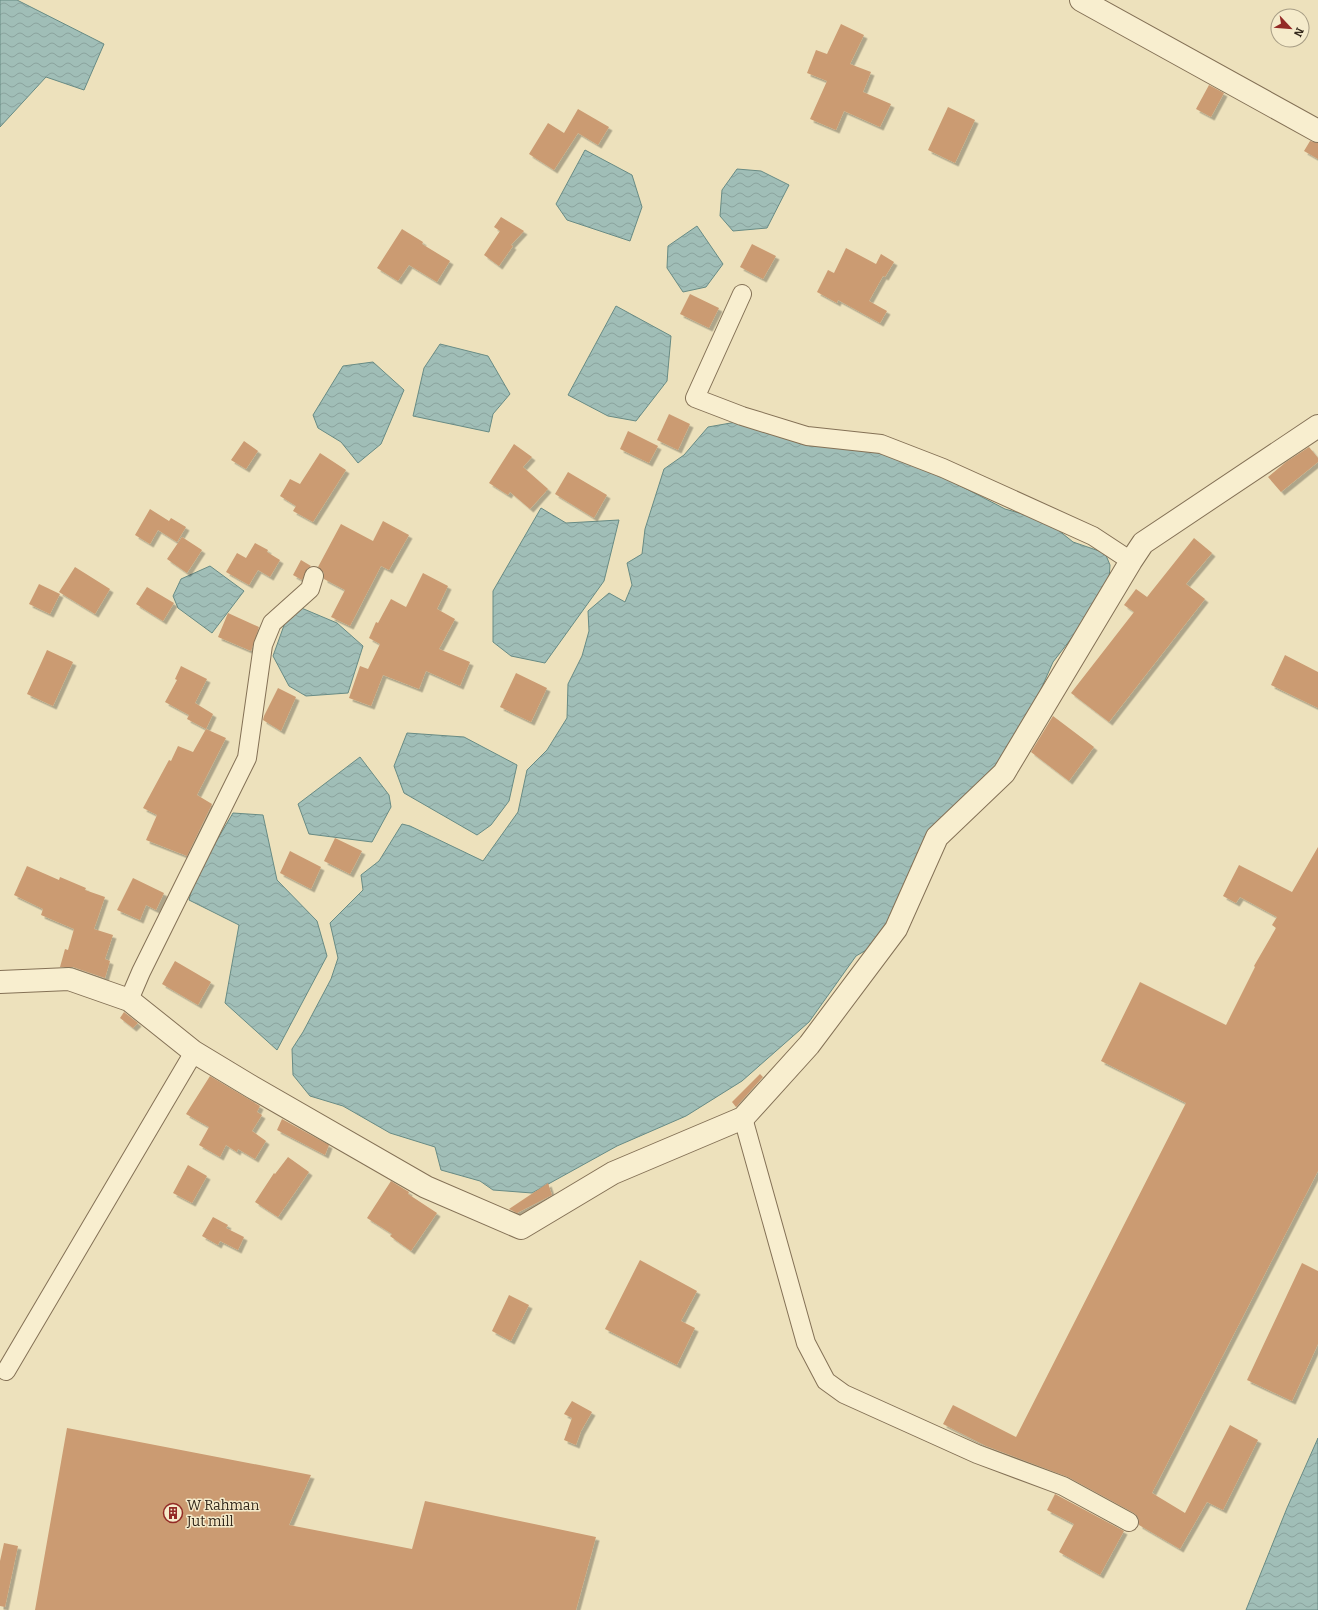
<svg xmlns="http://www.w3.org/2000/svg" width="1318" height="1610" viewBox="0 0 1318 1610" font-family="Bitter,serif">
	<style>
		.water { fill: url(#water-waves); stroke: #688b84 }
		.building { fill: #cb9b72; filter: url(#shadow) }
		.lines { fill: none; stroke-linecap: round; stroke-linejoin: round }
		.minor-casing { stroke: #847156; stroke-width: 20 }
		.tertiary-casing { stroke: #847156; stroke-width: 24 }
		.minor { stroke: #f8eecf; stroke-width: 18 }
		.tertiary { stroke: #f8eecf; stroke-width: 22 }
		.labels { text-anchor: middle; stroke-width: 3; stroke-linejoin: round; paint-order: stroke }
		.poi-label { font-size: 14px; fill: #33281b; stroke: #f5ebcb; text-anchor: start }
	</style>
	<defs>
		<pattern id="water-waves" width="16" height="10" patternUnits="userSpaceOnUse"><rect width="16" height="10" fill="#a0beb7"/><path d="M0 5q4-4 8 0t8 0" fill="none" stroke="#8aa39d"/></pattern>
		<filter id="shadow"><feDropShadow dx="3.5" dy="3.5" stdDeviation="0" flood-color="#0004"/></filter>
	</defs>
	<rect width="100%" height="100%" fill="#ede1bc"/>
	<path class="water" d="M 0,0 L 17,0 L 104,44 L 84,90 L 46,77 L 0,127 Z
		M 585,150 L 632,175 L 642,207 L 630,241 L 567,220 L 556,204 Z
		M 737,169 L 761,171 L 789,185 L 767,228 L 733,231 L 720,216 L 722,190 Z
		M 697,226 L 723,264 L 706,287 L 683,292 L 667,268 L 668,246 Z
		M 616,306 L 671,336 L 667,381 L 636,421 L 608,416 L 568,395 Z
		M 440,344 L 488,356 L 510,394 L 493,414 L 489,432 L 413,416 L 424,368 Z
		M 373,362 L 404,390 L 381,444 L 358,463 L 341,442 L 318,428 L 313,415 L 343,366 Z
		M 742,421 L 871,448 L 932,471 L 1005,509 L 1047,521 L 1073,542 L 1105,553 L 1110,565 L 1109,580 L 1094,609 L 1053,662 L 1004,773 L 932,841 L 899,931 L 856,956 L 809,1022 L 742,1081 L 686,1116 L 617,1146 L 532,1193 L 493,1190 L 480,1181 L 441,1170 L 435,1147 L 390,1133 L 343,1106 L 310,1096 L 293,1075 L 292,1049 L 303,1032 L 331,979 L 338,958 L 330,923 L 363,890 L 361,875 L 379,861 L 402,824 L 410,826 L 483,861 L 518,812 L 527,770 L 547,750 L 567,718 L 568,684 L 582,656 L 589,631 L 588,611 L 609,593 L 625,602 L 632,585 L 627,563 L 642,554 L 645,529 L 664,469 L 684,455 L 708,427 Z
		M 541,508 L 566,523 L 619,520 L 604,581 L 545,663 L 511,656 L 493,642 L 493,591 Z
		M 210,566 L 244,591 L 212,633 L 178,608 L 173,596 L 181,579 Z
		M 299,607 L 337,623 L 363,646 L 348,693 L 306,696 L 289,686 L 273,656 L 287,617 Z
		M 407,733 L 464,737 L 517,765 L 509,801 L 491,825 L 477,835 L 404,793 L 394,766 Z
		M 360,757 L 389,795 L 391,807 L 372,842 L 309,834 L 298,804 Z
		M 233,813 L 263,815 L 277,880 L 317,921 L 327,956 L 277,1050 L 225,1003 L 239,925 L 189,900 L 195,877 Z
		M 1318,1438 L 1318,1610 L 1246,1610 L 1287,1508 Z"/>
	<path class="building" d="M 841,24 L 864,35 L 850,64 L 871,72 L 863,92 L 891,104 L 880,127 L 844,111 L 836,130 L 810,119 L 827,81 L 807,73 L 816,50 L 827,54 Z
		M 1209,85 L 1224,93 L 1211,117 L 1196,109 Z
		M 948,107 L 975,120 L 955,163 L 928,150 Z
		M 578,109 L 609,127 L 598,145 L 578,133 L 554,170 L 529,154 L 548,123 L 564,133 Z
		M 1310,141 L 1318,143 L 1318,159 L 1304,151 Z
		M 501,217 L 524,231 L 511,245 L 513,246 L 499,266 L 484,255 L 500,231 L 494,227 Z
		M 402,229 L 423,242 L 422,244 L 450,261 L 437,282 L 409,265 L 398,281 L 377,268 Z
		M 752,244 L 776,256 L 763,279 L 740,267 Z
		M 846,248 L 876,264 L 881,254 L 894,262 L 885,277 L 883,276 L 869,301 L 887,311 L 880,323 L 838,300 L 837,303 L 817,292 L 828,270 L 834,273 Z
		M 690,294 L 719,308 L 709,328 L 680,314 Z
		M 669,414 L 690,424 L 678,450 L 657,440 Z
		M 628,431 L 658,446 L 649,463 L 620,449 Z
		M 244,441 L 258,451 L 246,469 L 231,460 Z
		M 514,444 L 532,457 L 523,467 L 548,489 L 530,509 L 510,492 L 508,495 L 489,483 Z
		M 1309,447 L 1318,458 L 1318,462 L 1281,492 L 1268,477 L 1286,462 Z
		M 320,453 L 346,470 L 313,522 L 293,511 L 296,506 L 280,496 L 290,479 L 300,484 Z
		M 568,472 L 607,495 L 594,518 L 555,494 Z
		M 150,509 L 169,521 L 171,518 L 186,527 L 177,542 L 158,530 L 150,544 L 135,535 Z
		M 383,521 L 409,535 L 389,570 L 381,566 L 350,626 L 331,617 L 345,590 L 324,579 L 324,573 L 318,567 L 341,524 L 373,541 Z
		M 182,537 L 202,550 L 187,573 L 167,559 Z
		M 1194,538 L 1212,553 L 1186,584 L 1205,599 L 1109,722 L 1071,693 L 1134,612 L 1124,605 L 1136,589 L 1147,597 Z
		M 255,543 L 268,550 L 267,552 L 280,560 L 270,577 L 258,570 L 249,585 L 226,572 L 237,553 L 246,558 Z
		M 301,560 L 311,566 L 307,569 L 302,580 L 293,575 Z
		M 75,567 L 110,589 L 95,614 L 59,592 Z
		M 423,573 L 448,586 L 437,609 L 455,619 L 439,649 L 470,662 L 460,686 L 426,671 L 419,689 L 383,675 L 371,706 L 349,698 L 360,666 L 368,669 L 380,644 L 369,638 L 376,622 L 378,623 L 391,599 L 406,607 Z
		M 39,584 L 60,594 L 50,614 L 29,604 Z
		M 147,587 L 174,603 L 163,621 L 136,604 Z
		M 228,613 L 259,627 L 251,651 L 218,637 Z
		M 47,650 L 73,662 L 53,706 L 27,694 Z
		M 1285,655 L 1318,672 L 1318,708 L 1271,685 Z
		M 181,666 L 207,679 L 195,703 L 213,714 L 206,729 L 226,738 L 197,795 L 212,804 L 187,856 L 146,840 L 157,815 L 143,808 L 169,760 L 171,761 L 178,746 L 193,752 L 206,729 L 187,719 L 189,715 L 165,702 L 177,680 L 175,679 Z
		M 516,673 L 547,688 L 531,722 L 500,707 Z
		M 278,688 L 296,697 L 281,731 L 263,720 L 264,716 Z
		M 1053,716 L 1094,747 L 1069,781 L 1031,752 Z
		M 335,838 L 362,851 L 350,874 L 324,861 Z
		M 1318,847 L 1318,1171 L 1152,1493 L 1185,1513 L 1230,1425 L 1258,1440 L 1223,1510 L 1207,1502 L 1180,1549 L 1139,1525 L 1138,1517 L 1134,1513 L 1068,1477 L 986,1446 L 943,1424 L 953,1405 L 1016,1437 L 1186,1103 L 1101,1061 L 1140,982 L 1226,1025 L 1255,967 L 1254,966 L 1276,928 L 1272,925 L 1277,917 L 1240,897 L 1236,903 L 1223,896 L 1239,865 L 1292,892 Z
		M 290,851 L 321,867 L 311,889 L 280,873 Z
		M 27,866 L 59,880 L 60,877 L 86,888 L 85,890 L 105,897 L 94,929 L 113,935 L 105,959 L 110,961 L 105,978 L 73,967 L 60,967 L 65,949 L 68,950 L 74,929 L 41,915 L 43,909 L 14,895 Z
		M 133,878 L 164,893 L 156,910 L 146,905 L 140,920 L 117,910 Z
		M 175,961 L 211,982 L 198,1005 L 162,984 Z
		M 124,1012 L 138,1023 L 133,1028 L 120,1018 Z
		M 760,1074 L 763,1077 L 736,1107 L 732,1102 Z
		M 210,1076 L 260,1106 L 257,1112 L 262,1115 L 252,1131 L 266,1141 L 255,1159 L 238,1149 L 237,1152 L 226,1145 L 220,1157 L 199,1145 L 209,1127 L 186,1114 Z
		M 282,1119 L 329,1145 L 325,1155 L 277,1130 Z
		M 288,1157 L 309,1172 L 278,1217 L 255,1202 L 274,1173 L 275,1174 Z
		M 188,1165 L 207,1176 L 192,1203 L 173,1193 Z
		M 391,1181 L 409,1192 L 408,1194 L 437,1213 L 411,1251 L 390,1236 L 392,1234 L 367,1218 Z
		M 548,1183 L 552,1195 L 517,1213 L 509,1209 Z
		M 213,1217 L 228,1225 L 226,1228 L 244,1237 L 238,1250 L 220,1241 L 218,1245 L 202,1236 Z
		M 640,1260 L 697,1291 L 681,1321 L 695,1328 L 677,1365 L 605,1329 Z
		M 1302,1263 L 1318,1271 L 1318,1344 L 1292,1401 L 1247,1380 Z
		M 509,1295 L 529,1305 L 511,1341 L 492,1331 Z
		M 572,1401 L 592,1412 L 581,1431 L 576,1445 L 564,1440 L 572,1418 L 564,1414 Z
		M 67,1428 L 311,1475 L 289,1525 L 412,1549 L 425,1501 L 596,1537 L 576,1610 L 35,1610 Z
		M 1055,1494 L 1124,1531 L 1100,1575 L 1059,1552 L 1074,1524 L 1047,1510 Z
		M 4,1543 L 18,1546 L 5,1607 L 0,1606 L 0,1561 Z"/>
	<g class="lines">
		<g class="minor-casing">
			<path id="minor" d="M 742,294 L 695,398 L 742,416 L 807,436 L 881,444 L 943,468 L 1093,536 L 1131,561
				M 129,1000 L 141,972 L 247,758 L 263,645 L 272,623 L 310,589 L 314,576
				M 743,1118 L 806,1343 L 826,1381 L 844,1394 L 977,1454 L 1063,1486 L 1129,1522
				M 6,1371 L 194,1052"/>
		</g>
		<g class="tertiary-casing">
			<path id="tertiary" d="M 1081,0 L 1318,131
				M 0,982 L 69,979 L 129,1000 L 194,1052 L 252,1087 L 426,1187 L 521,1228 L 613,1173 L 743,1118 L 809,1045 L 896,929 L 937,837 L 1004,773 L 1131,561 L 1143,543 L 1318,426"/>
		</g>
		<use href="#minor" class="minor"/>
		<use href="#tertiary" class="tertiary"/>
	</g>
	<defs>
		<g id="building-ring" transform="scale(1)"><circle r="9.5" fill="#f5ebcb" stroke="#932b26" stroke-width="1.5"/><path d="M-4-6H4V6H1V3H-1V6H-4ZM-2.5-4.3h1.7v1.8h-1.7ZM.8-4.3h1.7v1.8H.8ZM-2.5-1h1.7V.8h-1.7ZM.8-1h1.7V.8H.8Z" fill="#932b26"/></g>
	</defs>
	<g fill-rule="evenodd">
		<use href="#building-ring" x="173" y="1513"/>
	</g>
	<g class="labels">
		<g class="poi-label">
			<text x="187" y="1510">W Rahman<tspan x="187" dy="16">Jut mill</tspan></text>
		</g>
	</g>
	<g transform="translate(1290 28) rotate(116)"><circle r="19" fill="#f5ebcb" stroke="#a79d85"/>
	<path d="M0-3L7 15L0 10L-7 15Z" fill="#932b26"/>
	<text y="-6" font-size="11" font-weight="bold" text-anchor="middle" fill="#33281b">N</text>
	</g>
</svg>
